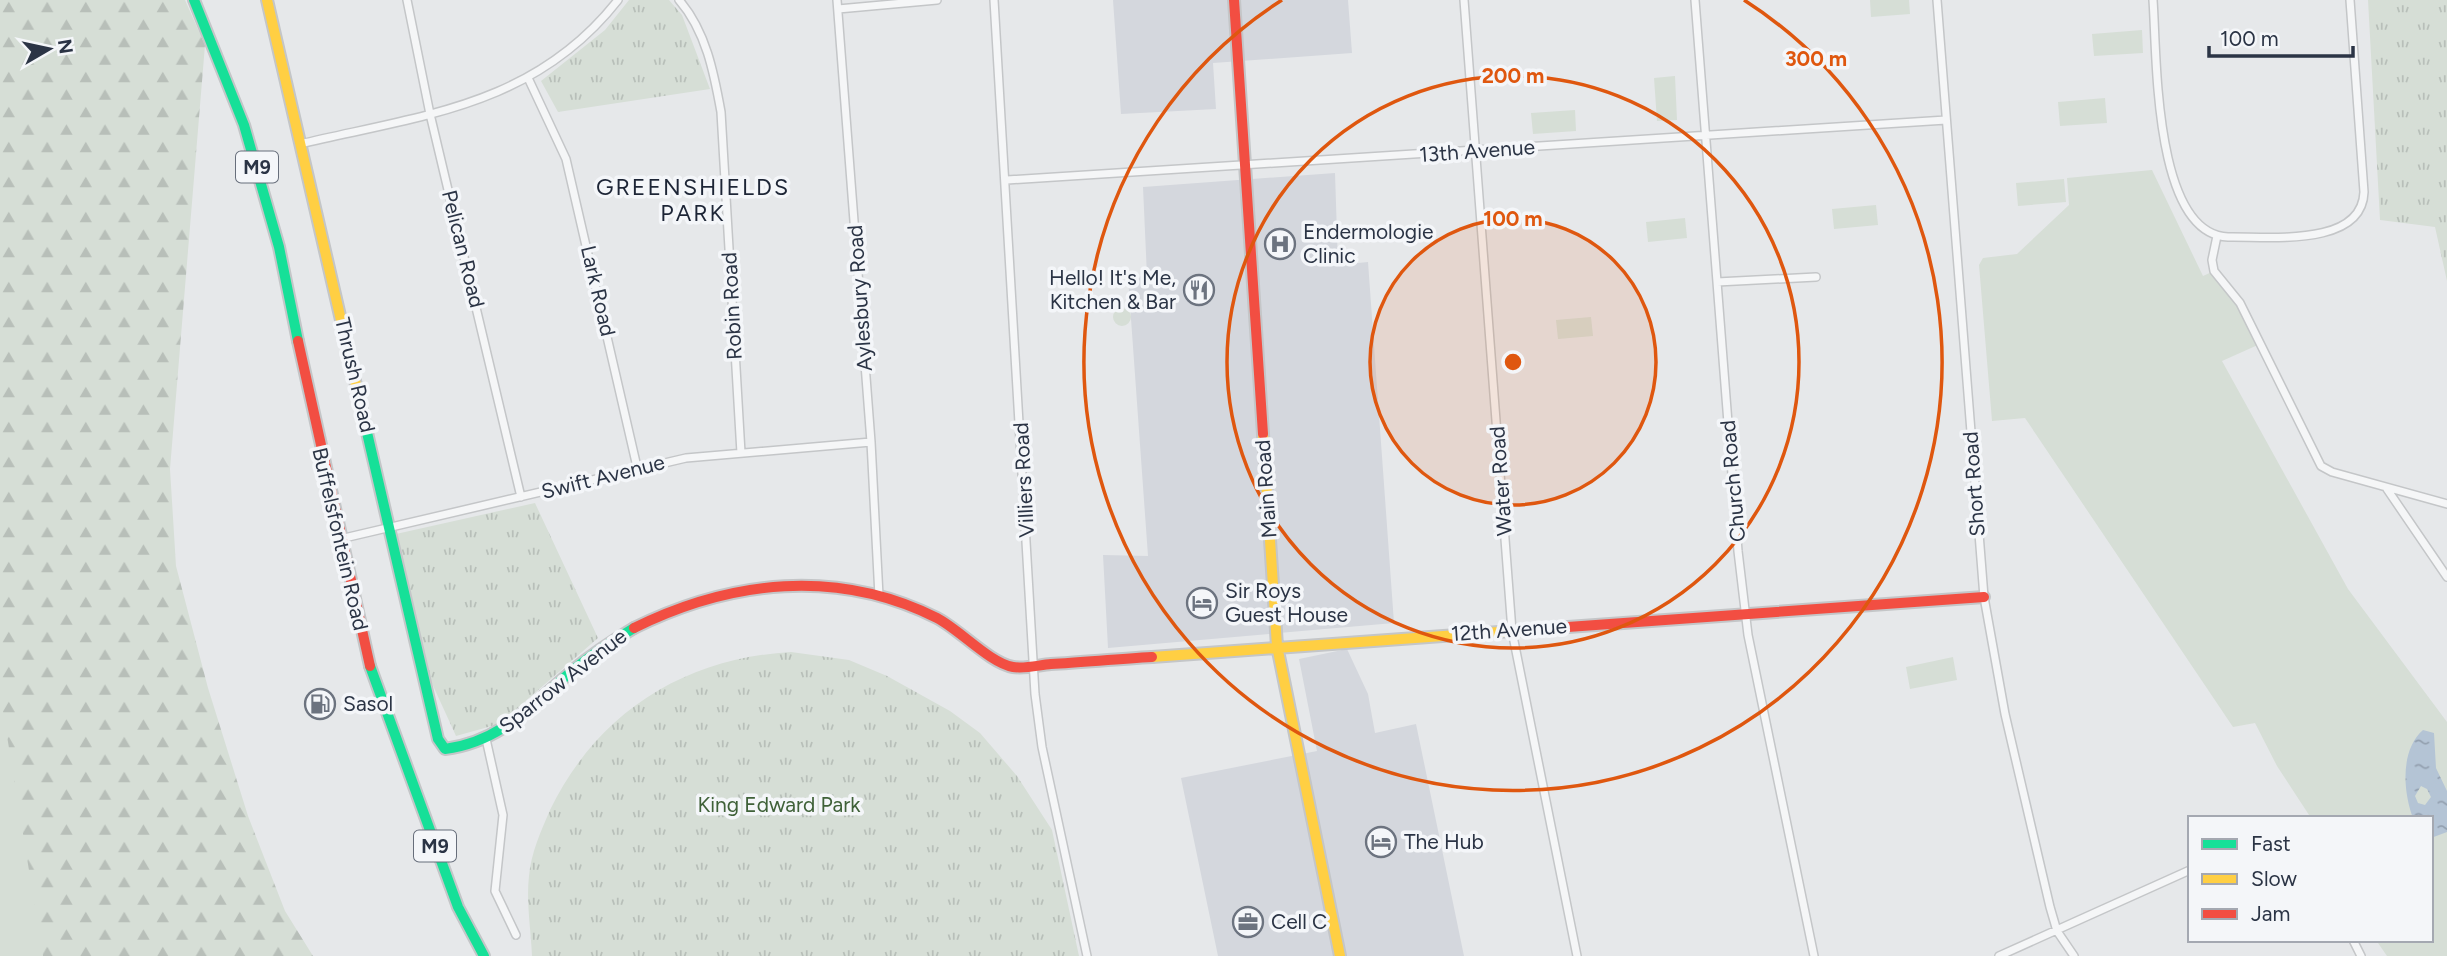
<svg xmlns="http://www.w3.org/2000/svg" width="2447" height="956" viewBox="0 0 2447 956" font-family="Figtree,sans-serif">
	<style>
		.built { fill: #d4d7dd }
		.green { fill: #d6ded6 }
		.forest { fill: url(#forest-firs) }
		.park { fill: url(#park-tufts) }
		.water { fill: url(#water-ripples); fill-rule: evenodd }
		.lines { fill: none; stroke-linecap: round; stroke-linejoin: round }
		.street-casing { stroke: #c4c6c8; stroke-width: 10 }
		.fast-casing { stroke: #c4c6c8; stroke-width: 14 }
		.slow-casing { stroke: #c4c6c8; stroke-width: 14 }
		.jam-casing { stroke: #c4c6c8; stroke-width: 14 }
		.street { stroke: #f5f6f7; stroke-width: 7 }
		.fast { stroke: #16e098; stroke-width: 10 }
		.slow { stroke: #ffcf43; stroke-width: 10 }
		.jam { stroke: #f24e42; stroke-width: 10 }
		.ring { fill: none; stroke: #df570f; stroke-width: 3.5 }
		.labels { text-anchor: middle; stroke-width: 7; stroke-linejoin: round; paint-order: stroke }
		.shield { fill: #f4f6f9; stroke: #676e7b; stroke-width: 2 }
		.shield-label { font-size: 19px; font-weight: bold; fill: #2b3445 }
		.street-label { font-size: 21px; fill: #2b3445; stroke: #f4f6f9 }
		.poi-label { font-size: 21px; fill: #2b3445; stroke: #f4f6f9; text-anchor: start }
		.park-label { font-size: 21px; fill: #3f6138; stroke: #f4f6f9 }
		.neighbourhood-label { font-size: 23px; letter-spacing: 2px; fill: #1d2536; stroke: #f4f6f9 }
		.centre { fill: #df570f; stroke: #f4f6f9; stroke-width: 3.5 }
		.ring-label { font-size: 21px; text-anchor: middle; font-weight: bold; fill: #df570f; stroke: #f4f6f9; stroke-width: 7; stroke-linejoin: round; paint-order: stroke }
	</style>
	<defs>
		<pattern id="forest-firs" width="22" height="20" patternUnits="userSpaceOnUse" patternTransform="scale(1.75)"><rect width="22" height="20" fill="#d6ded6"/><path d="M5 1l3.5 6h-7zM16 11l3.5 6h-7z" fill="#b8bfb9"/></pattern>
		<pattern id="park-tufts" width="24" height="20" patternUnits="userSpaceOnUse" patternTransform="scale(1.75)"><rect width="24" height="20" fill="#d6ded6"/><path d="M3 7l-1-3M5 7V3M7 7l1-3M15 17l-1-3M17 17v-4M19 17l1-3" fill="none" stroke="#b8bfb9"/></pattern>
		<pattern id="water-ripples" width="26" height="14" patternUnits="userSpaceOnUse" patternTransform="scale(1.75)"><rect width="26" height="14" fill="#b4c4d5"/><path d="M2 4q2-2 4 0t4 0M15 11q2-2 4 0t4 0" fill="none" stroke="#93a0af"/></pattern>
	</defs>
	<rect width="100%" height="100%" fill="#e6e8ea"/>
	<path class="built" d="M 1113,0 L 1348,0 L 1352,53 L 1213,63 L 1216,109 L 1121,114 Z
		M 1335,173 L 1338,265 L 1368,262 L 1394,623 L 1108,648 L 1103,555 L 1148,556 L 1128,277 L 1147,276 L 1143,187 Z
		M 1347,649 L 1368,694 L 1375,733 L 1416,724 L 1464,956 L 1218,956 L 1181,778 L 1317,751 L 1299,659 Z"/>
	<path class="green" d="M 1870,0 L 1909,0 L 1910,14 L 1871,17 Z
		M 2142,30 L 2143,53 L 2094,56 L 2092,34 Z
		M 1675,76 L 1677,120 L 1657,121 L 1654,78 Z
		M 2105,98 L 2107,123 L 2060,126 L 2058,102 Z
		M 1575,110 L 1576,131 L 1533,134 L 1531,113 Z
		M 2152,170 L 2203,276 L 2214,271 L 2236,298 L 2260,344 L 2222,361 L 2348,589 L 2447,722 L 2447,956 L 2387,956 L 2376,940 L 2431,940 L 2431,818 L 2311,818 L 2277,766 L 2255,723 L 2233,727 L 2025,418 L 1992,421 L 1979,265 L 1983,258 L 2017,254 L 2069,205 L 2067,178 Z
		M 2064,179 L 2066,202 L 2018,206 L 2016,183 Z
		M 1876,205 L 1878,225 L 1834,229 L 1832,209 Z
		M 1685,218 L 1687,238 L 1648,242 L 1646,222 Z
		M1113 317a9 9 0 1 1 18 0a9 9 0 1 1-18 0Z
		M 1591,317 L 1593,336 L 1558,339 L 1556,320 Z
		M 1953,657 L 1957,680 L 1910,689 L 1906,667 Z
		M 0,685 L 45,956 L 0,956 Z"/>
	<path class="forest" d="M 0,0 L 185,0 L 205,45 L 170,469 L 176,566 L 208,688 L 248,816 L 285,911 L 313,956 L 43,956 L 0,693 Z"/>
	<path class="park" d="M 629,0 L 669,0 L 682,15 L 710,89 L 558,112 L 541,81 L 605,30 Z
		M 2368,0 L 2447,0 L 2447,281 L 2435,227 L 2380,220 Z
		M 535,503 L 598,638 L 499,724 L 456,736 L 430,679 L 396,534 Z
		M 791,652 L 849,660 L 887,676 L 950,711 L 980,733 L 1017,776 L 1052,830 L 1079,956 L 532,956 C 531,930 526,902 529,876 C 531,853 541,831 550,810 C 597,713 684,658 791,652 Z"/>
	<path class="water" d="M 2423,730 L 2434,733 L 2436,768 L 2447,791 L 2447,832 L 2431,838 L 2431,818 L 2413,818 C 2403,792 2400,750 2423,730 ZM 2421,786 L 2427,789 L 2431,797 L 2425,805 L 2418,803 L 2415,796 Z"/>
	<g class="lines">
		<g class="street-casing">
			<path id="street" d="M 407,0 L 430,114 L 521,497
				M 679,0 C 706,31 714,73 721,112 L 741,453
				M 837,0 L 871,442 L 879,596
				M 994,0 L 1035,694 L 1042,747 L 1087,956
				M 1464,0 L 1512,631 L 1577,956
				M 1695,0 L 1738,551 L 1748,635 L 1814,956
				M 1937,0 L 1984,597 L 2005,714 L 2050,907 L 2057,931 L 2074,956
				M 2153,0 C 2157,53 2153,234 2228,237 C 2267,236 2362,248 2364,192 L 2350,0
				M 838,9 L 937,0
				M 529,80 L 566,159 L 637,467
				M 300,144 C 422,115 535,106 618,0
				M 1007,180 L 1946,120
				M 2217,236 L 2212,260 L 2214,271 L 2240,303 L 2321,466 L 2332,472 L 2447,504
				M 1717,282 L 1816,277
				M 2387,489 L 2447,577
				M 340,539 L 686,458 L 871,442
				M 486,739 L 503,815 L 495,891 L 516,935
				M 2353,940 L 2361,956
				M 1999,956 L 2190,870"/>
		</g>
		<g class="fast-casing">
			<path id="fast" d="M 194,0 L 244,125 L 279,247 L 298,341
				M 362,411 L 438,739 L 445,749 C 500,742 531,706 572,671 C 591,655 612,641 634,628
				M 370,666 L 458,907 L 484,956"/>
		</g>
		<g class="slow-casing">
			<path id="slow" d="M 267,0 L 362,411
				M 1263,434 L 1277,646 L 1340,956
				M 1152,657 L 1554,628"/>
		</g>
		<g class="jam-casing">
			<path id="jam" d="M 1234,0 L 1263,434
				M 298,341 L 370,666
				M 634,628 C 731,580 837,568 937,618 C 960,630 990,663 1013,667 C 1025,669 1039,665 1051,664 C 1084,662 1118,659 1152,657
				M 1554,628 L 1984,597"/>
		</g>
		<use href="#street" class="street"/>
		<use href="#fast" class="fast"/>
		<use href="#slow" class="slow"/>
		<use href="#jam" class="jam"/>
	</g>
	<circle cx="1513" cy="362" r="143" fill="#df570f" fill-opacity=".12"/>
	<g class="ring">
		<circle cx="1513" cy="362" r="143"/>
		<circle cx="1513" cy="362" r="286"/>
		<path d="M1744 0A429 429 0 1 1 1282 0"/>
	</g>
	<defs>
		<g id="hospital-ring" transform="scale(1.575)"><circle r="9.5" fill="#f4f6f9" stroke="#6c737f" stroke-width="1.5"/><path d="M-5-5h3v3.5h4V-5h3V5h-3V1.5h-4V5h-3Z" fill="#6c737f"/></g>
		<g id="restaurant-ring" transform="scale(1.575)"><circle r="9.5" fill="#f4f6f9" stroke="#6c737f" stroke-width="1.5"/><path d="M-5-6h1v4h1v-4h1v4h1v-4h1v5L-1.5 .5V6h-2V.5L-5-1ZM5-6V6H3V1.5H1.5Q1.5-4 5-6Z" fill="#6c737f"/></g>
		<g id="hotel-ring" transform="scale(1.575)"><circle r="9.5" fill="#f4f6f9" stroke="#6c737f" stroke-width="1.5"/><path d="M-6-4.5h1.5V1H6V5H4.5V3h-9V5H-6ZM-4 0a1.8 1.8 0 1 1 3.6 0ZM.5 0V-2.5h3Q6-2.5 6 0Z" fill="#6c737f"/></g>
		<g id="fuel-ring" transform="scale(1.575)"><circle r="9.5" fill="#f4f6f9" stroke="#6c737f" stroke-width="1.5"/><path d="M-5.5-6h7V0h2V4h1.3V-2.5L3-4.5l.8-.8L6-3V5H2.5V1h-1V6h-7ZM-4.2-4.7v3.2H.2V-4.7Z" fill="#6c737f"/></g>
		<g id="office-ring" transform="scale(1.575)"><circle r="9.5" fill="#f4f6f9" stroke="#6c737f" stroke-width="1.5"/><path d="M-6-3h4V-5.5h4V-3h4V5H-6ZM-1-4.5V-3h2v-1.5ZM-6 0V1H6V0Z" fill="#6c737f"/></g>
	</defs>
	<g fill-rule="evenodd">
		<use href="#hospital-ring" x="1280" y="244"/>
		<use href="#restaurant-ring" x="1199" y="290"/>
		<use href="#hotel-ring" x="1202" y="603"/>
		<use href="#fuel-ring" x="320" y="704"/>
		<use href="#hotel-ring" x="1381" y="842"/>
		<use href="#office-ring" x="1248" y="922"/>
	</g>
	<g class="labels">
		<g class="shield">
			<rect x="236" y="151.5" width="42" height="31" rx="5"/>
			<rect x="414" y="830.5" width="42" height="31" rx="5"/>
		</g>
		<g class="shield-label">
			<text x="257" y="174">M9</text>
			<text x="435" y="853">M9</text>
		</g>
		<g class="street-label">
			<text transform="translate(1477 151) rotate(-4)" y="7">13th Avenue</text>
			<text transform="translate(463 249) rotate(76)" y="7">Pelican Road</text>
			<text transform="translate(598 291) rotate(77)" y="7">Lark Road</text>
			<text transform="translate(860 298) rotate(-94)" y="7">Aylesbury Road</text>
			<text transform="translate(732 306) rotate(-93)" y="7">Robin Road</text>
			<text transform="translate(355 375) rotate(77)" y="7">Thrush Road</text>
			<text transform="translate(603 477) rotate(-14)" y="7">Swift Avenue</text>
			<text transform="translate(1024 480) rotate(-93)" y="7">Villiers Road</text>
			<text transform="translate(1501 481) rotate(-94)" y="7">Water Road</text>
			<text transform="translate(1733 481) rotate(-95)" y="7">Church Road</text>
			<text transform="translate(1974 484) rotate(-94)" y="7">Short Road</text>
			<text transform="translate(1266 489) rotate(-94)" y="7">Main Road</text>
			<text transform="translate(340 539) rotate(77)" y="7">Buffelsfontein Road</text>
			<text transform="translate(1509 630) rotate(-4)" y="7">12th Avenue</text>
			<text transform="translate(563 681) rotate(-38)" y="7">Sparrow Avenue</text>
		</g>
		<g class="poi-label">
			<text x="1303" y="239">Endermologie<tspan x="1303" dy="24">Clinic</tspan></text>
			<text x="1176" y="285" text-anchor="end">Hello! It's Me,<tspan x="1176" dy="24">Kitchen &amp; Bar</tspan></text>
			<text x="1225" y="598">Sir Roys<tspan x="1225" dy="24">Guest House</tspan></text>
			<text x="343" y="711">Sasol</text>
			<text x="1404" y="849">The Hub</text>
			<text x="1271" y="929">Cell C</text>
		</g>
		<g class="park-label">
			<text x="779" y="812">King Edward Park</text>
		</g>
		<g class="neighbourhood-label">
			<text x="693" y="195">GREENSHIELDS<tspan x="693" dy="26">PARK</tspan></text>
		</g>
	</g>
	<circle cx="1513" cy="362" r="10" class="centre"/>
	<g class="ring-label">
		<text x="1816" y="66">300 m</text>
		<text x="1513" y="83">200 m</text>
		<text x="1513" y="226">100 m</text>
	</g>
	<rect x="2188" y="816" width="245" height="126" fill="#f4f6f9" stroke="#a4a8b1" stroke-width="2"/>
	<rect x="2202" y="839" width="35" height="10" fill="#16e098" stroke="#a4a8b1" stroke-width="2"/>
	<text x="2251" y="851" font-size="21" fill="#2b3445">Fast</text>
	<rect x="2202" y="874" width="35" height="10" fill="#ffcf43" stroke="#a4a8b1" stroke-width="2"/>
	<text x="2251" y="886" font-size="21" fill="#2b3445">Slow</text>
	<rect x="2202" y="909" width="35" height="10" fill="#f24e42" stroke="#a4a8b1" stroke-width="2"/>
	<text x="2251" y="921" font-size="21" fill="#2b3445">Jam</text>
	<g transform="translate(49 49) rotate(81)" stroke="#f4f6f9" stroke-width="5" paint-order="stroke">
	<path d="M0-5L12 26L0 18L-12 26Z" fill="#2b3445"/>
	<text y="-10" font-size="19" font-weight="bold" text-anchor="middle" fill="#2b3445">N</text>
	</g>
	<path d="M2209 46v10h144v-10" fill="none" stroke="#2b3445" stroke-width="3.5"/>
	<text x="2220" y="46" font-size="21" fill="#2b3445" stroke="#f4f6f9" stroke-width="5" paint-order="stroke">100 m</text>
</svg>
